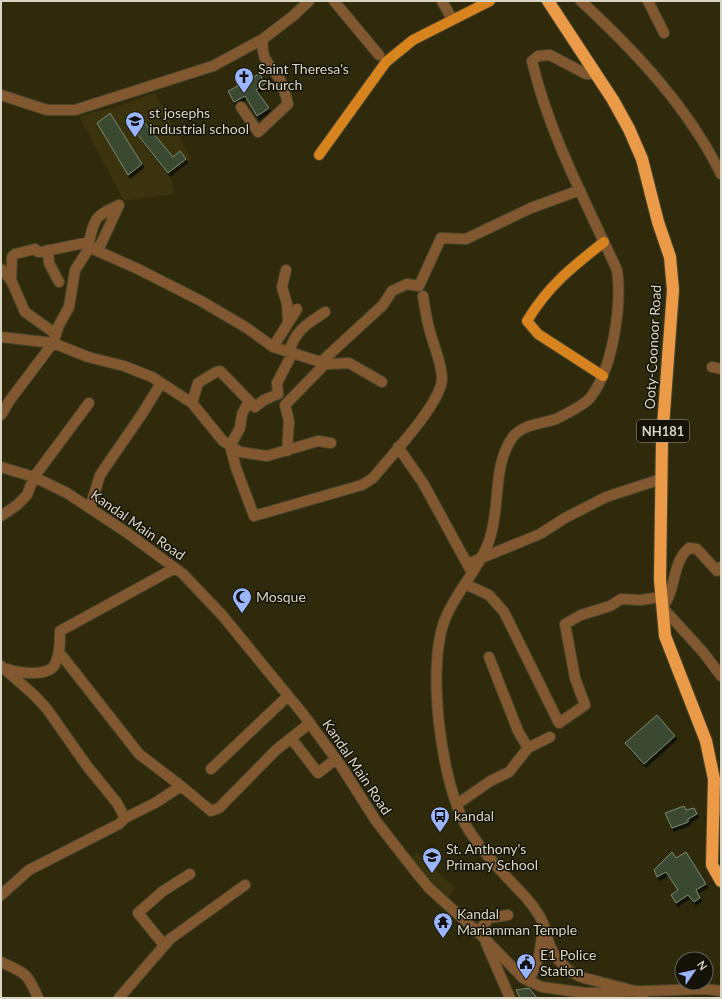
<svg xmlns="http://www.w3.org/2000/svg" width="722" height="999" viewBox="0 0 722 999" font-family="Lato,sans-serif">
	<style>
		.built { fill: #3a330d }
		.building { fill: #3b4930; stroke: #7a8a6e; filter: url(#shadow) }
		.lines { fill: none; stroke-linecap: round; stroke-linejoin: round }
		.minor-casing { stroke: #4b452a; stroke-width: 12 }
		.major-casing { stroke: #4b452a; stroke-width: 12 }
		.highway-casing { stroke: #4b452a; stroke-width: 14 }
		.minor { stroke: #815830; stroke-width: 10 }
		.major { stroke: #d7831e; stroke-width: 10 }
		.highway { stroke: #eb9b47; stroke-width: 12 }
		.labels { text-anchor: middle; stroke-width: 3; stroke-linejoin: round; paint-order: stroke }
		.shield { fill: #151307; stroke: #9e9b8c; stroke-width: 1 }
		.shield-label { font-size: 13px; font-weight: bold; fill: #d9d5c5 }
		.poi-label { font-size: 14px; fill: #d9d5c5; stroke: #151307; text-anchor: start }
		.street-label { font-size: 14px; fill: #d9d5c5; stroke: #151307 }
	</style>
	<defs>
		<filter id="shadow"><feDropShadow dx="2" dy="3.5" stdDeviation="0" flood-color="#0009"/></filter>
	</defs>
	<rect width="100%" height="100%" fill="#302a0d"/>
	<path class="built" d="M 155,93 L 191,159 L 170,175 L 174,194 L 124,201 L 79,116 L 119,106 Z
		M 417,853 L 455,888 L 448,898 L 409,859 Z"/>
	<path class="building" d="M 259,73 L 265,84 L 256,90 L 269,108 L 257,116 L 245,96 L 234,102 L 228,91 L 238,86 L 235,80 L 247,74 L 251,80 Z
		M 110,113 L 142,164 L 128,175 L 97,123 Z
		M 143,121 L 173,157 L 180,151 L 186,159 L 168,173 L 133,129 Z
		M 657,715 L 675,736 L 644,764 L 625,743 Z
		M 684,806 L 686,810 L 694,808 L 697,814 L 688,819 L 688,822 L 672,828 L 665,813 Z
		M 672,852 L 676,858 L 686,852 L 706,884 L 696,890 L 700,898 L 694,902 L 688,895 L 676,903 L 671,895 L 678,890 L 666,872 L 657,877 L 654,870 Z
		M 529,988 L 537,998 L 520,998 L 516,990 Z"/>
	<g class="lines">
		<g class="minor-casing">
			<path id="minor" d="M 334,1 L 379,55
				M 442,1 L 452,19
				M 581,1 C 635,51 688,107 721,174
				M 648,1 L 664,33
				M 596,74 L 586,74 L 550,55 L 538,56 L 532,61 C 549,134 586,202 617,270 C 622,305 613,369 590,398 C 585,404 564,415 556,419 C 542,424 522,424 512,438 C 492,467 501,508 489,541 C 479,570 454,593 444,622 C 427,669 441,778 464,822 C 478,847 497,867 517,888 C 527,898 537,909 543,923 C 547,931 547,940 551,948 C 556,959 568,972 579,976 C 585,979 594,980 600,982 C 613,985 626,989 639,992 L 643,998
				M 1,95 L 47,110 L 75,110 L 213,66 L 263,39 L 293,16 L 309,1
				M 241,107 L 258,132 L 288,104 C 286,97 284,87 280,80 C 271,64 260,61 263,39
				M 89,242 C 95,216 96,216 119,205
				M 93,249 L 138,269 L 201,301 L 247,328 L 273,347 L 321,362 L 331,364 L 349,363 L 382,382
				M 48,250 L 49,263 L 59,282
				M 1,269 L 11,280 L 25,312 L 56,334
				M 286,270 L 282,287 L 287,304 L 288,322
				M 11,280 L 12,257 L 15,254 L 35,249 L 38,252 L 41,252 L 89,242 L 88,250
				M 1,337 L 53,343 L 88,357 L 124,366 L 152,377 L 192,403 L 223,441 L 240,452 L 267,456 L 318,441 L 331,443
				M 273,347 L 297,309
				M 289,351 C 297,329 306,325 325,312
				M 321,362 L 383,305 L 392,291 L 407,284 L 419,286 L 441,238 L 466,239 L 531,208 L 580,190
				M 712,367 L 721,369
				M 249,401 L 242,414 L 240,428 L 230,446 L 236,468 L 254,516 L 362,485 L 373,478 C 389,458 441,404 442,379 C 442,365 435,349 431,335 C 427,323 425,309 423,296
				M 192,403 L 198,383 L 216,372 L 220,371 L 255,407 L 264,400 L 278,394 L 277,383 L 293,352
				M 1,415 L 10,400 L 53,343 L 59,325 L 69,307 L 75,270 L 88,250 L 100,246 L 119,205
				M 398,447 L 423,483 L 470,569
				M 287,451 L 289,421 L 285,405 L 326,363
				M 1,467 L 34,477 L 67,493 L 126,532 L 183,574 L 222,615 L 303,714 L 341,766 L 376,821 L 415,871 L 429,888 L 483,937 L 523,978 L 542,987 L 586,993 L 704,989 L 721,991
				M 90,508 L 100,475 L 142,414 L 161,383
				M 1,516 L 17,505 L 27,495 L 34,477 L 89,403
				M 467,564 L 540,534 L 565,518 L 606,497 L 661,479
				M 721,567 L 717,571 L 697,549 L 689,548 C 671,563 677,591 662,607 L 703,652 L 721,676
				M 465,584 L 489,595 L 504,612 L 559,723 L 585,705 L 575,678 L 565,624 L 581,615 L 610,606 L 621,599 L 640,600 L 662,597
				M 59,652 L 139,754 L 181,786
				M 489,657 L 518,731 L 528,748
				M 1,666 L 34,695 L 47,709 L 87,766 L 117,803 L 125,818 L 119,824 L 29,870 L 1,895
				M 7,669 C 19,673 51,678 56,662 C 60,653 60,642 60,631 L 175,568
				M 291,738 L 318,773 L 336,759
				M 211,769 L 288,696
				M 713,802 L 721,811
				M 457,804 L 492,780 L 509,772 L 528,748 L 550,737
				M 125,818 L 155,803 L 181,786 L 211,811 L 219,808 L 276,750 L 310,723
				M 478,932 L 489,918 L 508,915
				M 486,943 L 510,998
				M 164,945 L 138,913 L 163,891 L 190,874
				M 1,962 C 26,974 27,972 38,998
				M 529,981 L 539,956 L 543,929
				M 119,998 L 170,939 L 245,885"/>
		</g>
		<g class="major-casing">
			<path id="major" d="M 319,155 L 386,62 L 413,40 L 490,1
				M 603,376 L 538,334 L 527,321 C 548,286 572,267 604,242"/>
		</g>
		<g class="highway-casing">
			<path id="highway" d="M 548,1 L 613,100 L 629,129 L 642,159 L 658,222 L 670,257 L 673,290 L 662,440 L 660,580 L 665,636 L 706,741 L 714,779 L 712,865 L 721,881"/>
		</g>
		<use href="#minor" class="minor"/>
		<use href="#major" class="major"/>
		<use href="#highway" class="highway"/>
	</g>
	<defs>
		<g id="church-pin" transform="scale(1)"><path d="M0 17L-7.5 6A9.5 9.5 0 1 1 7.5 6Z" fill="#99b5fd" stroke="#151307"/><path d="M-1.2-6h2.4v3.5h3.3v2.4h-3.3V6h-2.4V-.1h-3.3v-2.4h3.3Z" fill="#111"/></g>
		<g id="school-pin" transform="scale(1)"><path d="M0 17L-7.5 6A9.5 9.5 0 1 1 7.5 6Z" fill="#99b5fd" stroke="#151307"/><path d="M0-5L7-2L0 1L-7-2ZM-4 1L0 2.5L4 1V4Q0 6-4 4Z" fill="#111"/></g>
		<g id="mosque-pin" transform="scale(1)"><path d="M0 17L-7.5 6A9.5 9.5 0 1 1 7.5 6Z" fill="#99b5fd" stroke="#151307"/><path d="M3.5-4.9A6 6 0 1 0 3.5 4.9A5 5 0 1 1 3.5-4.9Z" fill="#111"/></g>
		<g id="bus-pin" transform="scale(1)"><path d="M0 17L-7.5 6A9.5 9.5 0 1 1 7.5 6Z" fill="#99b5fd" stroke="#151307"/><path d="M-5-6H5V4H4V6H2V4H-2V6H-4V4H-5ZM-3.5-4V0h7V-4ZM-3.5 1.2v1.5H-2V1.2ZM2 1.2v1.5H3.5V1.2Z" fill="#111"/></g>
		<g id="temple-pin" transform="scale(1)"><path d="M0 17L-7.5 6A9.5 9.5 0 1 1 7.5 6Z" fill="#99b5fd" stroke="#151307"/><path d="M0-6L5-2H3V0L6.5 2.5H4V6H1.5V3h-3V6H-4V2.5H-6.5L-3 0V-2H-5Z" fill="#111"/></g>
		<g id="civic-pin" transform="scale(1)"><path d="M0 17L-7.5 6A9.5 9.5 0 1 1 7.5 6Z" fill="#99b5fd" stroke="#151307"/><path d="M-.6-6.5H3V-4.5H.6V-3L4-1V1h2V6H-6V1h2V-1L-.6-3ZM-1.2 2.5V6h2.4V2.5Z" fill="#111"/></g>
	</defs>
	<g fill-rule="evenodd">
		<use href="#church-pin" x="244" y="77"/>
		<use href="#school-pin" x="135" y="121"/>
		<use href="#mosque-pin" x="242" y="597"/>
		<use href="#bus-pin" x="440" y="816"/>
		<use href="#school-pin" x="432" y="857"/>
		<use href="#temple-pin" x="443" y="922"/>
		<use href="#civic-pin" x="526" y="963"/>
	</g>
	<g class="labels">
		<rect class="shield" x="637" y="420" width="52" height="22" rx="3"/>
		<g class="shield-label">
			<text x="663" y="436">NH181</text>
		</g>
		<g class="poi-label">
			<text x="258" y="74">Saint Theresa's<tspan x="258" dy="16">Church</tspan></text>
			<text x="149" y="118">st josephs<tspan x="149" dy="16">industrial school</tspan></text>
			<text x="256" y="602">Mosque</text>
			<text x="454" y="821">kandal</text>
			<text x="446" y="854">St. Anthony's<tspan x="446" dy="16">Primary School</tspan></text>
			<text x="457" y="919">Kandal<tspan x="457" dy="16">Mariamman Temple</tspan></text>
			<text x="540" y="960">E1 Police<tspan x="540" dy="16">Station</tspan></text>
		</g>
		<g class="street-label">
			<text transform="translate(653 347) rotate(-87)" y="5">Ooty-Coonoor Road</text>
			<text transform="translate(138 525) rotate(35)" y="5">Kandal Main Road</text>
			<text transform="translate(357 767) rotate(56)" y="5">Kandal Main Road</text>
		</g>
	</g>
	<rect width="722" height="999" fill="none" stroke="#d9d5c5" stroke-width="4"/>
	<g transform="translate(694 971) rotate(56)"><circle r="19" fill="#151307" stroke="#636153"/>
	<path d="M0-3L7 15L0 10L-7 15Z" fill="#99b5fd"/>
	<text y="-6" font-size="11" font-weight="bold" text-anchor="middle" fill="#d9d5c5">N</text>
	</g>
</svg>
